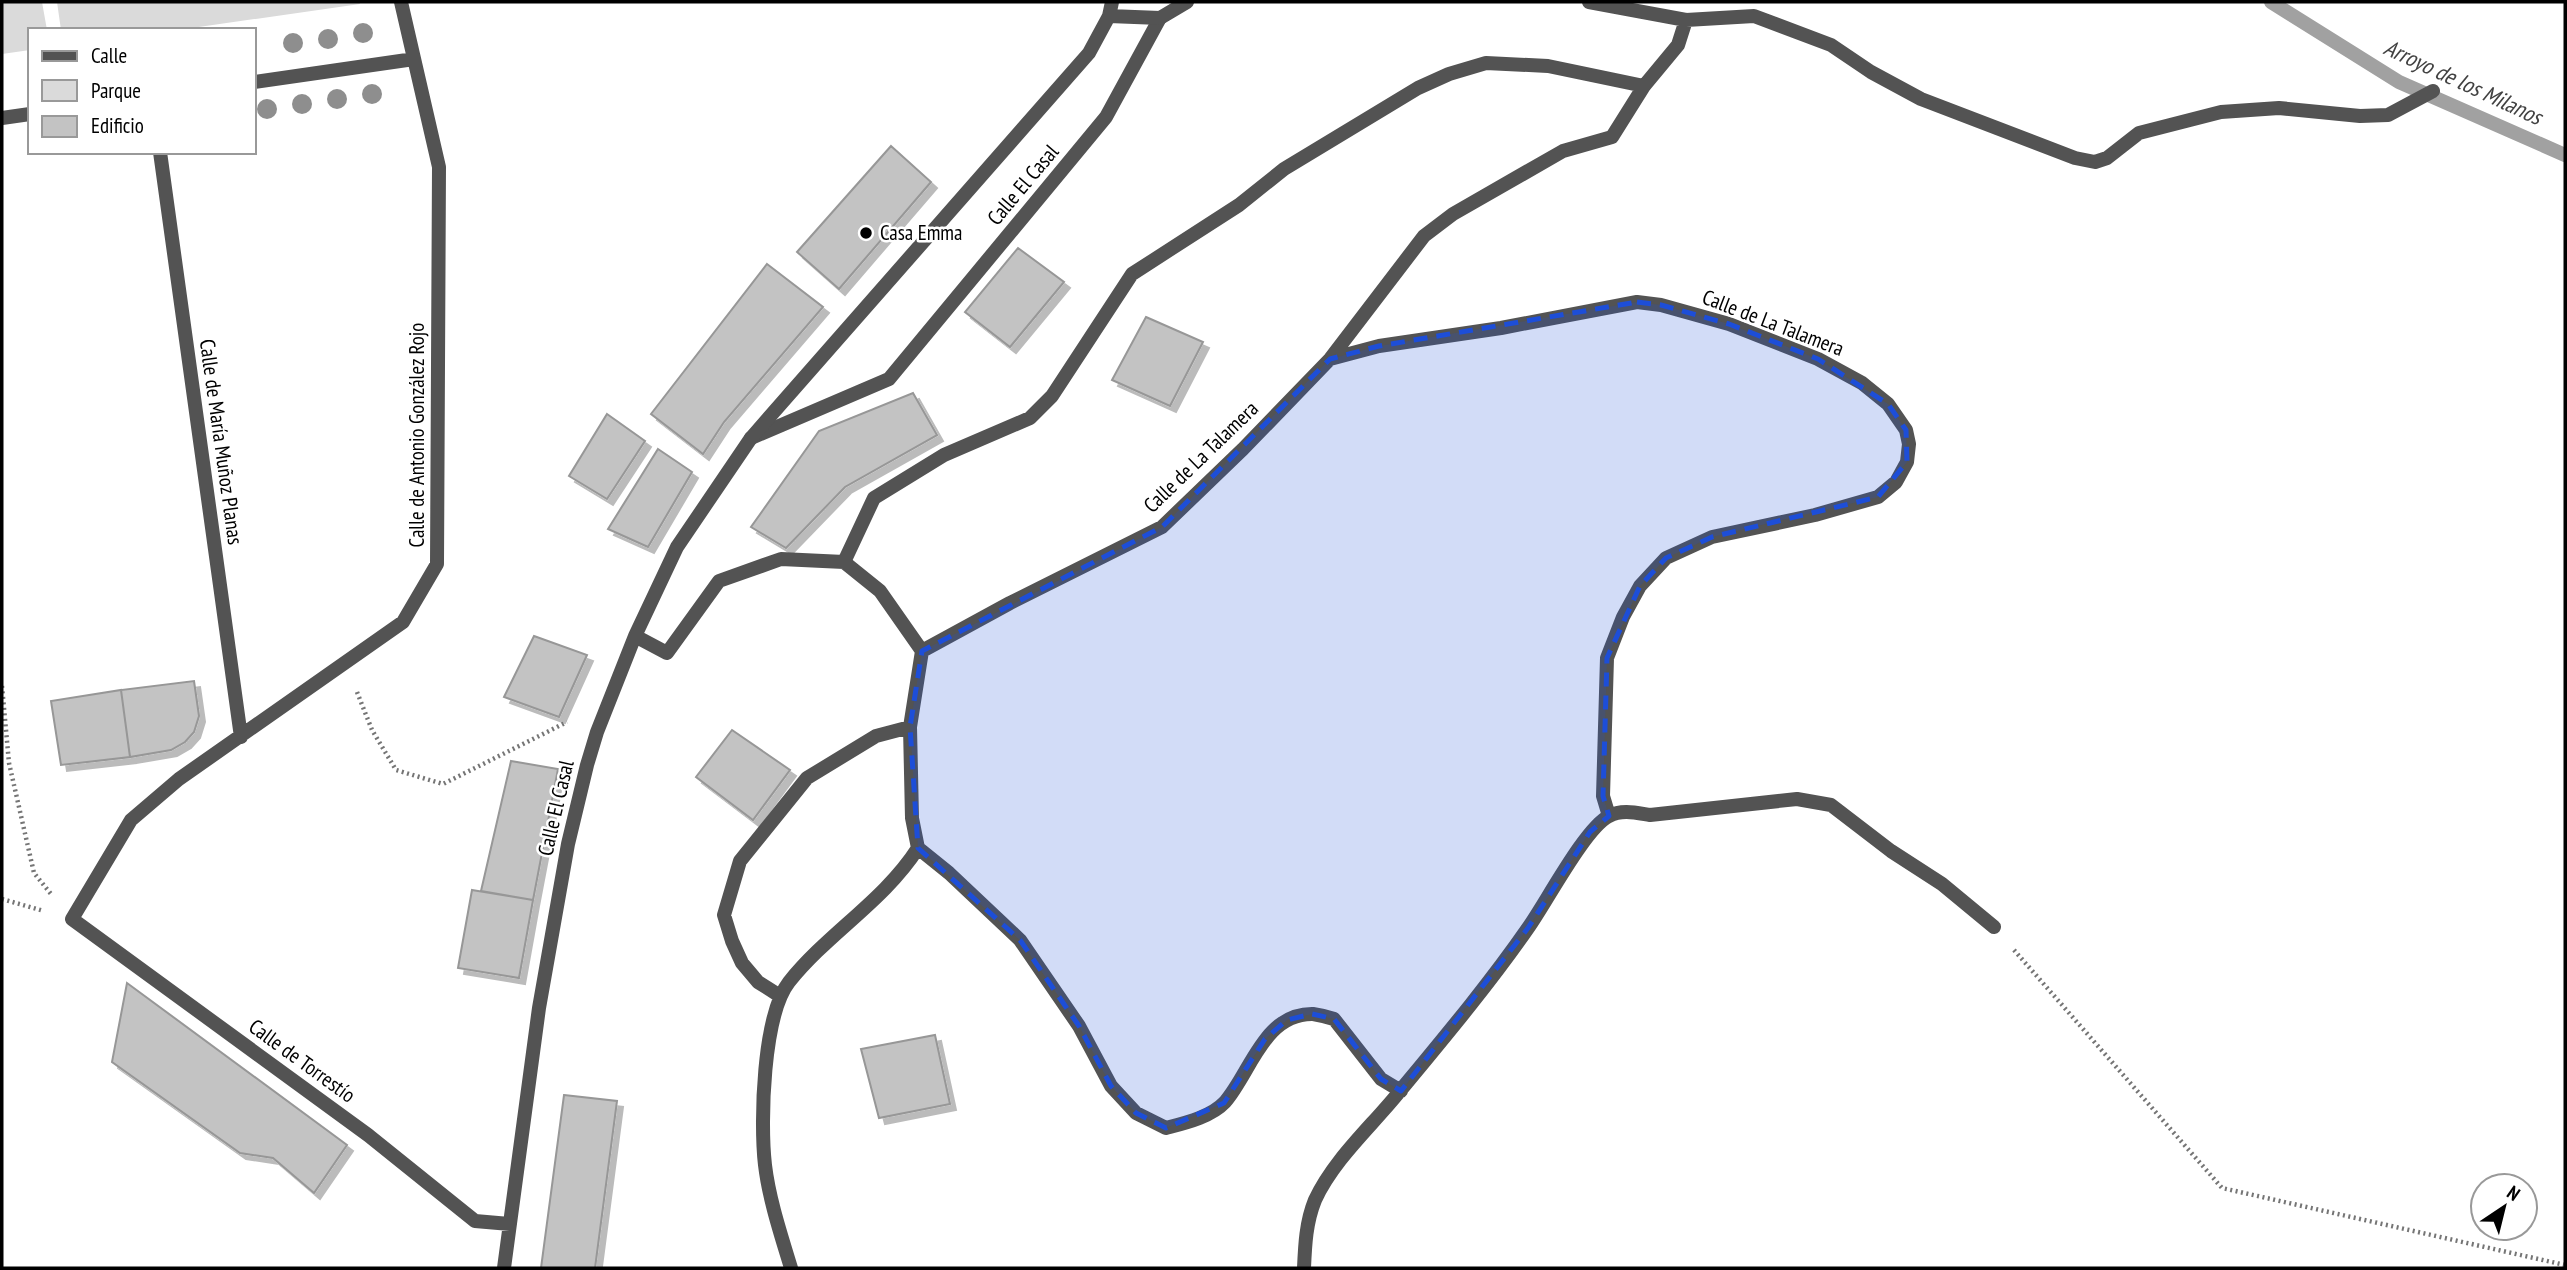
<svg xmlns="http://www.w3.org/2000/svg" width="2567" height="1270" viewBox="0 0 2567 1270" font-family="'PT Sans Narrow',sans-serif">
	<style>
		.green { fill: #dadada }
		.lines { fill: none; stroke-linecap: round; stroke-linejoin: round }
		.stream { stroke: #a1a1a1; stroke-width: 14 }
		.building { fill: #c3c3c3; stroke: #979797; stroke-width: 2; filter: url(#shadow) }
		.path { stroke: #757575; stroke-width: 4.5; stroke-dasharray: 2 3.5; stroke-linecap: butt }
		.lane { stroke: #535353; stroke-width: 14 }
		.street { stroke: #535353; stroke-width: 14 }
		.tree { fill: #8e8e8e }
		.marked { fill: #1d4ed8; fill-opacity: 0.2; stroke: #1d4ed8; stroke-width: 5; stroke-dasharray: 14 9; stroke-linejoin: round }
		.poi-dot { fill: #000; stroke: #fff; stroke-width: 2.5 }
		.labels { text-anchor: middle; stroke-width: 5; stroke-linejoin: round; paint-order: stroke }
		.street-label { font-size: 21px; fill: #000; stroke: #fff }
		.poi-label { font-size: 21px; fill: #000; stroke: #fff; text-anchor: start }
		.water-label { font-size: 23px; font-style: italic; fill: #424242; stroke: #fff }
	</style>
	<defs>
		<filter id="shadow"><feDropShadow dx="6" dy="6" stdDeviation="0" flood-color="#0004"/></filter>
	</defs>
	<rect width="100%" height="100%" fill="#fff"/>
	<path class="green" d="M 2,2 L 42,2 L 47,30 L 30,30 L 30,50 L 2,54 Z
		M 57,2 L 359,2 L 360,4 L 178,30 L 61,30 Z"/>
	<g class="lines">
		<path class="stream" d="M 2271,2 L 2399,82 L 2565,155"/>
	</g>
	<path class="building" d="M 891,146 L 931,182 L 839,289 L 797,252 Z
		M 1018,248 L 1064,282 L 1010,347 L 965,312 Z
		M 767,264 L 823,307 L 724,422 L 703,454 L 651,414 Z
		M 1146,317 L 1203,342 L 1170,406 L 1112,380 Z
		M 913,393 L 937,435 L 845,487 L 786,548 L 751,527 L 819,431 Z
		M 607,414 L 645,441 L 607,499 L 569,476 Z
		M 658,449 L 692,472 L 648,547 L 608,529 Z
		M 534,636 L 587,655 L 559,717 L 504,697 Z
		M 194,681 L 199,716 L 194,732 L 185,742 L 171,750 L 130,757 L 121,690 Z
		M 121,690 L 130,757 L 61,765 L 51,701 Z
		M 732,730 L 790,770 L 753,820 L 696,777 Z
		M 511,761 L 558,769 L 533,900 L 481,891 Z
		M 472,890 L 533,900 L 519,978 L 458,968 Z
		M 127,983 L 347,1145 L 314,1193 L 273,1158 L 240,1153 L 112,1062 Z
		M 935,1035 L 950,1104 L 879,1118 L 861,1049 Z
		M 564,1095 L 617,1101 L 595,1268 L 541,1268 Z"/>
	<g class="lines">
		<path class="path" d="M 2,686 L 9,763 L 34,873 L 51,894
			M 357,692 L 372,730 L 396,770 L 443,784 L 567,722
			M 2,899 L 44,911
			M 2014,950 L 2222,1188 L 2565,1265"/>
		<path class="lane" d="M 751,438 L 889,379 L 1106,117 L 1160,18"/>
		<path class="street" d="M 401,2 L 439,167 L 437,564 L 403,622 L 179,779 L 131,820 L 72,919 L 368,1135 L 475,1221 L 510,1224
			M 1589,2 L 1686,20 L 1754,16 L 1831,45 L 1871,72 L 1921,99 L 2075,158 L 2095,162 L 2107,158 L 2139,133 L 2221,112 L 2279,108 L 2360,116 L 2388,115 L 2433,91
			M 1109,16 L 1160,18 L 1187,2
			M 254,82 L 414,59
			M 2,118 L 30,114
			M 160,152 L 241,737
			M 1330,359 L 1379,346 L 1501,328 L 1637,302 L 1661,305 L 1729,324 L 1818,359 L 1862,383 L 1888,404 L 1906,430 L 1909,444 L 1907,462 L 1896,482 L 1878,497 L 1815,515 L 1712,537 L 1666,558 L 1640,586 L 1623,617 L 1607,658 L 1603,796 L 1609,816
			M 844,562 L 874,498 L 944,455 L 1030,418 L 1052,396 L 1132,274 L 1239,205 L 1284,169 L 1418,88 L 1449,74 L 1486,63 L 1548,66 L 1644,86
			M 635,636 L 667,653 L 719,581 L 781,559 L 844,562 L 880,591 L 922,651 L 910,727 L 912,818 L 918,848 L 949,873 L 1020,940 L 1079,1026 L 1111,1086 L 1136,1113 L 1166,1128 C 1185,1123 1211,1117 1225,1102 C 1251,1072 1264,1013 1313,1014 C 1320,1015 1328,1017 1334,1019 L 1381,1079 L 1401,1091
			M 922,651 L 1010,603 L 1162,527 L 1243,449 L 1330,359 L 1424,236 L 1453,214 L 1563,151 L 1612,137 L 1644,86 L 1678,45 L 1686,20
			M 780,996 L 758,982 L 742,963 L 732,941 L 724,915 L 740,861 L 807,778 L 876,736 L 910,727
			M 504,1268 L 539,1008 L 568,844 L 587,765 L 597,732 L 635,636 L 677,547 L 751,438 L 1089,53 L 1109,16 L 1112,2
			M 791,1268 C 781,1235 769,1199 765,1165 C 760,1122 763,1015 789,982 C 828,933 884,901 918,848
			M 1304,1268 C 1305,1245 1306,1222 1315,1200 C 1334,1159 1372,1126 1400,1091 C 1443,1039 1490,983 1528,928 C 1546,903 1585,828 1609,816 C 1622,809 1637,813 1650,815 L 1797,799 L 1831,805 L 1891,851 L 1942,884 L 1994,927"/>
	</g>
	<g class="tree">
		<circle cx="363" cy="33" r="10"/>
		<circle cx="328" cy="39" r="10"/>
		<circle cx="293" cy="43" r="10"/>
		<circle cx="372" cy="94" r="10"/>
		<circle cx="337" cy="99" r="10"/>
		<circle cx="302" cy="104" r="10"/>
		<circle cx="267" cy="109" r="10"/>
	</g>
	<path class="marked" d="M 1637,302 L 1661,305 L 1729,324 L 1818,359 L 1888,404 L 1906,430 L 1907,462 L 1878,497 L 1712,537 L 1666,558 L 1640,586 L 1607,658 L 1603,796 L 1609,816 L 1590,832 L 1528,928 L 1401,1091 L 1381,1079 L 1334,1019 L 1312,1014 L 1287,1020 L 1265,1039 L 1224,1103 L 1166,1128 L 1136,1113 L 1111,1086 L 1079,1026 L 1020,940 L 918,848 L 910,727 L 922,651 L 1162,527 L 1330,359 L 1379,346 Z"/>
	<circle class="poi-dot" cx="866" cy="233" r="7"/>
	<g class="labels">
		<g class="street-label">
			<text transform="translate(1023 185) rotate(-50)" y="7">Calle El Casal</text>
			<text transform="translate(1773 323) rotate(21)" y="7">Calle de La Talamera</text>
			<text transform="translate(417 435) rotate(-90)" y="7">Calle de Antonio González Rojo</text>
			<text transform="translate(221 442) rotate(82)" y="7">Calle de María Muñoz Planas</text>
			<text transform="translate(1201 457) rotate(-44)" y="7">Calle de La Talamera</text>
			<text transform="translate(556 808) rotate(-77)" y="7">Calle El Casal</text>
			<text transform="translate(302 1061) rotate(36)" y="7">Calle de Torrestío</text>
		</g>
		<g class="poi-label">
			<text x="880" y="240">Casa Emma</text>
		</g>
		<g class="water-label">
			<text transform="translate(2463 82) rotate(25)" y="8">Arroyo de los Milanos</text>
		</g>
	</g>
	<rect width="2567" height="1270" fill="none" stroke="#000000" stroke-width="7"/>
	<rect x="28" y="28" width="228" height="126" fill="#ffffff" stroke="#999999" stroke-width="2"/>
	<rect x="42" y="51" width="35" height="10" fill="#535353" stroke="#999999" stroke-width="2"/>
	<text x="91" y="63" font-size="21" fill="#000000">Calle</text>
	<rect x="42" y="80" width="35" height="21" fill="#dadada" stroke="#999999" stroke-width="2"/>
	<text x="91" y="98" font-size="21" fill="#000000">Parque</text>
	<rect x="42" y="116" width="35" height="21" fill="#c3c3c3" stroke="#999999" stroke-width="2"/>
	<text x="91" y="133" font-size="21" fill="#000000">Edificio</text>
	<g transform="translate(2504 1207) rotate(35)"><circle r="33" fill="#ffffff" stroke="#999999" stroke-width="2"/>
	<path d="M0-5L12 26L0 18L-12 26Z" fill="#000000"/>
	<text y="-10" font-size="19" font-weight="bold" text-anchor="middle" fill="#000000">N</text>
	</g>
</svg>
